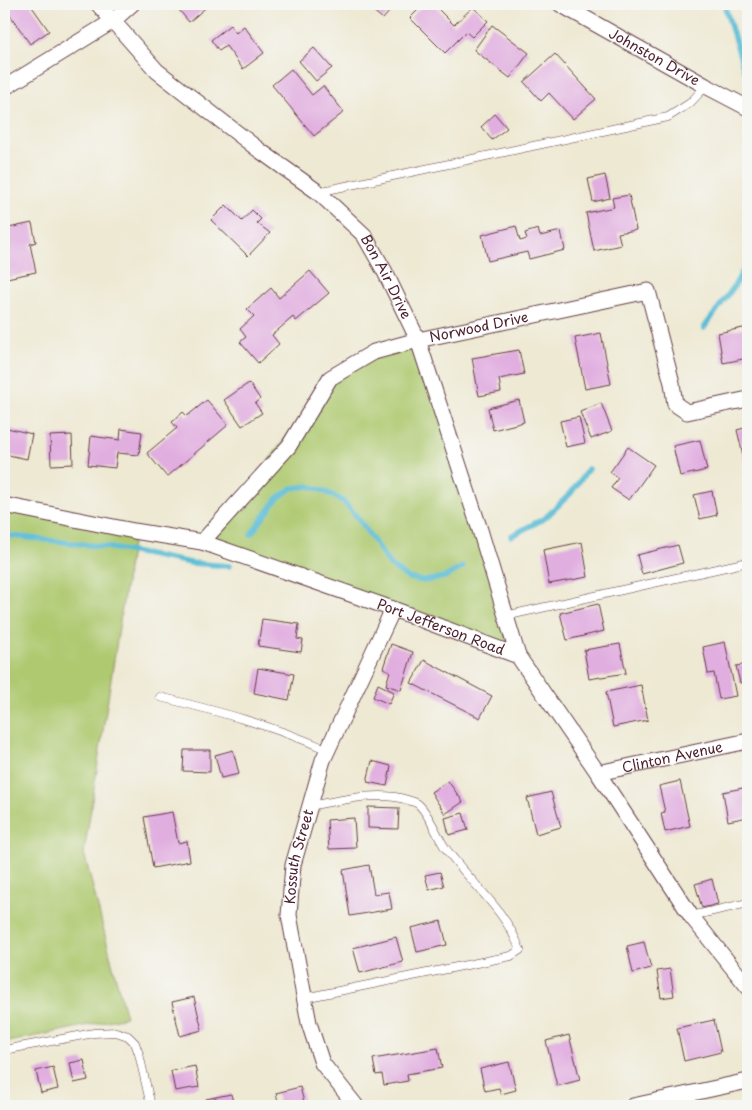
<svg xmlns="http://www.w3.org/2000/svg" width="752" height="1110" viewBox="0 0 752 1110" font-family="'Playpen Sans',sans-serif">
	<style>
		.green { fill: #aec970; stroke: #7c744e }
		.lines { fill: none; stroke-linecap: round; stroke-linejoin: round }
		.stream { stroke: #56bbd4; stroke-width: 5.5 }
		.building { fill: #e1aee0 }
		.service-casing { stroke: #633d44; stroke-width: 9 }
		.minor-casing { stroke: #633d44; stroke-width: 17 }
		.service { stroke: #fff; stroke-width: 8 }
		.minor { stroke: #fff; stroke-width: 15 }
		.labels { text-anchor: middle; stroke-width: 4; stroke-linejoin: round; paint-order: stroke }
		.street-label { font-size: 14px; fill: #4a1f2b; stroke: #f6f6f2 }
	</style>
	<rect width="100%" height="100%" fill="#f6f6f2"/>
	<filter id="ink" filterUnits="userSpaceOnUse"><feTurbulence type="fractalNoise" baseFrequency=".02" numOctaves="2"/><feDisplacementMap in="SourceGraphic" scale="10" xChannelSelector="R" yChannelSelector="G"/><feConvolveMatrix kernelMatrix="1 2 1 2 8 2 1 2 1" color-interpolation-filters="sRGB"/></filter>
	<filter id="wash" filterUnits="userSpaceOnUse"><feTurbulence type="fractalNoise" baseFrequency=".0096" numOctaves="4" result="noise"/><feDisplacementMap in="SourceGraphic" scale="20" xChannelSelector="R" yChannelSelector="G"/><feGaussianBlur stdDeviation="1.12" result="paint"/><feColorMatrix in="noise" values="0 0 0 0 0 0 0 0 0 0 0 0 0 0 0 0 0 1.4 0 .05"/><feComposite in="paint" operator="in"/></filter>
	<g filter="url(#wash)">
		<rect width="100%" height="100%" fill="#eee9d3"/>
		<path class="green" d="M 418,340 L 518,656 L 203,542 L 236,505 L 330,378 Z
			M 4,505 L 134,531 L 84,853 L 126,1017 L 4,1043 Z"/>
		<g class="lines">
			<path class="stream" d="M 724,4 L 744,69
				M 704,328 L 733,288 L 748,263
				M 251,534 L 278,498 L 292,488 L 309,486 L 324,491 L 343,501 L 358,518 L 390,565 L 408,578 L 424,581 L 445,577 L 463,567
				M 4,535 L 106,547 L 191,563 L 229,566
				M 511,536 L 545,518 L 571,493 L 588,469"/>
		</g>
		<g id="blocks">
			<path class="building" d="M 14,4 L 30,4 L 49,31 L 30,44 L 6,9 Z
				M 174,4 L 210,4 L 189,22 Z
				M 376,4 L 396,4 L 383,19 L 371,9 Z
				M 424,4 L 433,4 L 454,25 L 473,7 L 488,21 L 472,37 L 466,32 L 445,53 L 410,18 Z
				M 230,25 L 236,33 L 244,26 L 264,53 L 243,69 L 226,46 L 219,51 L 211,40 Z
				M 492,25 L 529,53 L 510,78 L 474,50 Z
				M 314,48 L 332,68 L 316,81 L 299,61 Z
				M 555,54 L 596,99 L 573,119 L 549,93 L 541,101 L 524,82 Z
				M 291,69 L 312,95 L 323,86 L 344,112 L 314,136 L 272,85 Z
				M 495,114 L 507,128 L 492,140 L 481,127 Z
				M 605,175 L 610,198 L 593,202 L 588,179 Z
				M 629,195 L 636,230 L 618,233 L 621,245 L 594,251 L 586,213 L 614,207 L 612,198 Z
				M 226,205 L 242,221 L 252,210 L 261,219 L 257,223 L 270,233 L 248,256 L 211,220 Z
				M 32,223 L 36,242 L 30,244 L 36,272 L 7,278 L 4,263 L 4,229 Z
				M 516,226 L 520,241 L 527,239 L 525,233 L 538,229 L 540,236 L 561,231 L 565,250 L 529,259 L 527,252 L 488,261 L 482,235 Z
				M 310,271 L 329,293 L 296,321 L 293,317 L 272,335 L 279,344 L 258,363 L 240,342 L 246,337 L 240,329 L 254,316 L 247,309 L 271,288 L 279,298 Z
				M 748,327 L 748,358 L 723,363 L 718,333 Z
				M 601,333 L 611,384 L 585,389 L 575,338 Z
				M 519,350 L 524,374 L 499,379 L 501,392 L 479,396 L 472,358 Z
				M 249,383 L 260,399 L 255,403 L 262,413 L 242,426 L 224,400 Z
				M 207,400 L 228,425 L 167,477 L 147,453 L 177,428 L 172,422 L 183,412 L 187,416 Z
				M 519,400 L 524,422 L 493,430 L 488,408 Z
				M 601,403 L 612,431 L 591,439 L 580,412 Z
				M 579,417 L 585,443 L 566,447 L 560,421 Z
				M 748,427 L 748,476 L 737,430 Z
				M 7,428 L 32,434 L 27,459 L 4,454 L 4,445 Z
				M 121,429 L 142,432 L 139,455 L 117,453 L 115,468 L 88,465 L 91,436 L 120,440 Z
				M 72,435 L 73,464 L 51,465 L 50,436 Z
				M 700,440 L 707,470 L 680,476 L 673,446 Z
				M 628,447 L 654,465 L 629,500 L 611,488 L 618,478 L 610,472 Z
				M 712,491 L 717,515 L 700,519 L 694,495 Z
				M 582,542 L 588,577 L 549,584 L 543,550 Z
				M 678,545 L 683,563 L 642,574 L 637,555 Z
				M 598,604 L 604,631 L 567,640 L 560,613 Z
				M 262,619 L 299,624 L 297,639 L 303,640 L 301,652 L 258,646 Z
				M 725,642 L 736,696 L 719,699 L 714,673 L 708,674 L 703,647 Z
				M 391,644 L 413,652 L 401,690 L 386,685 L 390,671 L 383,668 Z
				M 620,644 L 626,673 L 589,679 L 584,650 Z
				M 424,660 L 492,696 L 480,718 L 411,683 Z
				M 748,664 L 748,681 L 740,683 L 736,666 Z
				M 258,668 L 294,674 L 289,700 L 254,693 Z
				M 378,684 L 394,692 L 389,704 L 373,697 Z
				M 641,685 L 648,720 L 613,727 L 606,692 Z
				M 184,750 L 210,750 L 210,772 L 183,771 Z
				M 233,750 L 239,774 L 221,778 L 215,755 Z
				M 372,761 L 391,766 L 387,786 L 367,782 Z
				M 448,781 L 463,802 L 445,814 L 431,792 Z
				M 680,781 L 690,826 L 665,832 L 661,813 L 665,812 L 659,786 Z
				M 748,787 L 748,817 L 728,821 L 723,792 Z
				M 551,792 L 561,827 L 536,834 L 527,798 Z
				M 368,807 L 399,808 L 398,829 L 368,828 Z
				M 172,812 L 178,843 L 187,841 L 190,861 L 153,868 L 144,817 Z
				M 463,813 L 468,830 L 449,835 L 445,818 Z
				M 354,818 L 356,848 L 329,849 L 327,820 Z
				M 369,865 L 374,894 L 389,892 L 392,909 L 350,916 L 343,870 Z
				M 440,872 L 444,886 L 429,890 L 425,875 Z
				M 712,879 L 718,904 L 702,908 L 695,884 Z
				M 441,921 L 447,945 L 417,952 L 411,928 Z
				M 396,937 L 403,962 L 360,973 L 353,948 Z
				M 644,942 L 651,968 L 633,973 L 627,946 Z
				M 670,969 L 674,996 L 661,998 L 657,971 Z
				M 194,997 L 202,1030 L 180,1036 L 172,1002 Z
				M 714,1020 L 721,1052 L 684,1061 L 677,1028 Z
				M 569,1035 L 580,1080 L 557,1086 L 546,1041 Z
				M 438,1048 L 442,1068 L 407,1074 L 408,1081 L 384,1085 L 382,1074 L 376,1075 L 373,1059 Z
				M 84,1060 L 88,1080 L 74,1083 L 70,1063 Z
				M 509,1062 L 516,1090 L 501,1094 L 499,1088 L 485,1091 L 480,1069 Z
				M 195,1066 L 199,1087 L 175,1091 L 171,1071 Z
				M 53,1067 L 58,1089 L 41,1093 L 36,1071 Z
				M 300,1087 L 305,1106 L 279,1106 L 276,1093 Z
				M 231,1094 L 234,1106 L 208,1106 L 206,1099 Z"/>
		</g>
	</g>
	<g filter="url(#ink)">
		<use href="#blocks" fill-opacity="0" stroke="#633d44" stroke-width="1"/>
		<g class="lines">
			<g class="service-casing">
				<path id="service" d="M 318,192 L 668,117 L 690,103 L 706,86
					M 505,616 L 748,562
					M 160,697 C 217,711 274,726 328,750
					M 691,916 L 748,903
					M 304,998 L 511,956 L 520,950 C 506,909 468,881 444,846 C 437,835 428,812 418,804 C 416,802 410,801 408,800 C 379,790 338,801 309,806
					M 4,1050 L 94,1033 L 116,1032 L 128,1036 L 135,1043 L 139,1054 L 151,1106"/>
			</g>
			<g class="minor-casing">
				<g id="minor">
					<path id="s1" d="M 98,4 L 157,71 L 259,150 L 318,192 L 364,235 L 385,272 L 418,340 L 480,530 L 518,656"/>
					<path id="s2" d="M 560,4 L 706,86 L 748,108"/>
					<path d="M 4,88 L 113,21 L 132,4"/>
					<path id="s3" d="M 4,505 L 134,531 L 202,542 L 393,609 L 518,656 L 598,773 L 691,916 L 748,987"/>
					<path id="s4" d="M 202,542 L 289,446 L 330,378 L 374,352 L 418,340 L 648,291 L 672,383 L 675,404 L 687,412 L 748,399"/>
					<path id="s5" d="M 598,773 L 748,741"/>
					<path id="s6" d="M 356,1106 L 322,1063 L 309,1023 L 289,915 L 293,865 L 323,760 L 393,609"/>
					<path d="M 633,1106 L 748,1081"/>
				</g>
			</g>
			<use href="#service" class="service"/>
			<use href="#minor" class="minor"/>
		</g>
	</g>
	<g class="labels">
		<g class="street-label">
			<text dy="5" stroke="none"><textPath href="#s2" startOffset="108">Johnston Drive</textPath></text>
			<text dy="5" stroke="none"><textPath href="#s1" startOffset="401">Bon Air Drive</textPath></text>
			<text dy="5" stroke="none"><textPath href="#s4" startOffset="368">Norwood Drive</textPath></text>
			<text dy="5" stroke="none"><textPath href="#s3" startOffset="455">Port Jefferson Road</textPath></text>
			<text dy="5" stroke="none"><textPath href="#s5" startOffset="76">Clinton Avenue</textPath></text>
			<text dy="5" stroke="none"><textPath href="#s6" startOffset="266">Kossuth Street</textPath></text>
		</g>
	</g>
	<rect width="752" height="1110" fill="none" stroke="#f6f6f2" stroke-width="20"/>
</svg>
